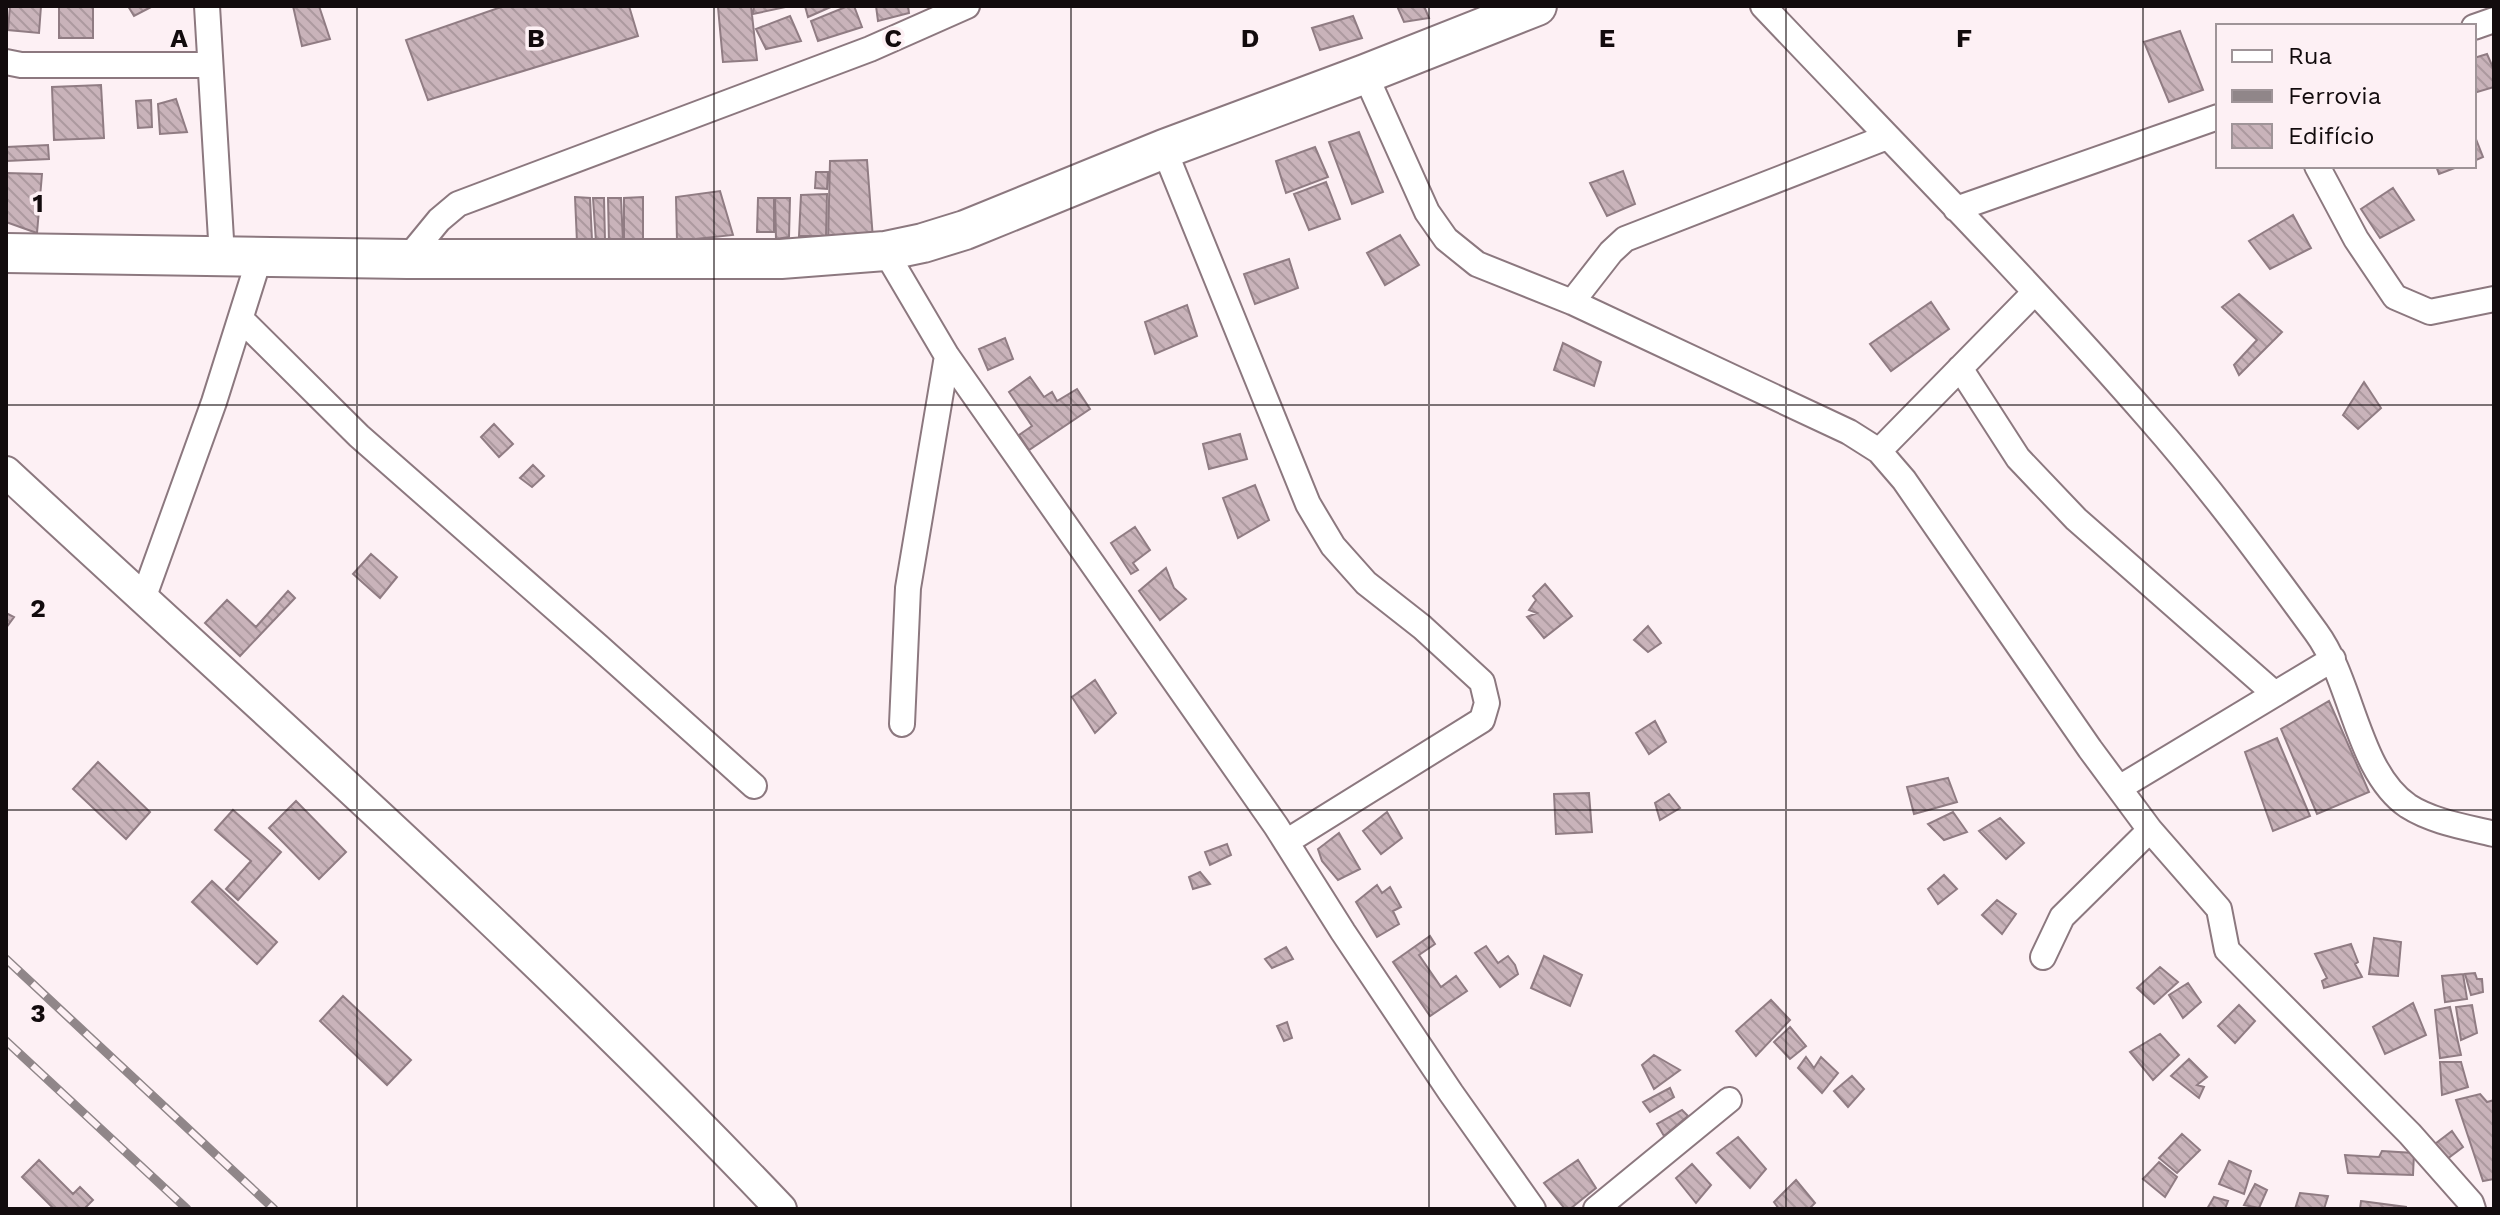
<svg xmlns="http://www.w3.org/2000/svg" width="2500" height="1215" viewBox="0 0 2500 1215" font-family="'Work Sans',sans-serif">
	<style>
		.building { fill: url(#building-back-hatch); stroke: #907c83; stroke-width: 2 }
		.lines { fill: none; stroke-linecap: round; stroke-linejoin: round }
		.minor-casing { stroke: #8c787f; stroke-width: 28 }
		.tertiary-casing { stroke: #8c787f; stroke-width: 34 }
		.primary-casing { stroke: #8c787f; stroke-width: 42 }
		.minor { stroke: #fff; stroke-width: 24 }
		.tertiary { stroke: #fff; stroke-width: 30 }
		.primary { stroke: #fff; stroke-width: 38 }
		.rail-casing { stroke: #908689; stroke-width: 9 }
		.rail { stroke: #fdf0f4; stroke-width: 6; stroke-dasharray: 18; stroke-linecap: butt }
		.grid { fill: none; stroke: #120b0d; stroke-width: 2; stroke-opacity: 0.55 }
		.grid-label { font-size: 26px; text-anchor: middle; font-weight: bold; fill: #120b0d; stroke: #fdf0f4; stroke-width: 7; stroke-linejoin: round; paint-order: stroke }
	</style>
	<defs>
		<pattern id="building-back-hatch" width="6" height="6" patternUnits="userSpaceOnUse" patternTransform="scale(2)"><rect width="6" height="6" fill="#c9b3ba"/><path d="M-1 5l2 2M0 0l6 6M5-1l2 2" fill="none" stroke="#ac999f"/></pattern>
	</defs>
	<rect width="100%" height="100%" fill="#fdf0f4"/>
	<path class="building" d="M 10,6 L 41,6 L 39,33 L 8,30 Z
		M 59,6 L 93,6 L 93,38 L 59,38 Z
		M 128,6 L 153,6 L 134,16 Z
		M 293,6 L 319,6 L 330,39 L 302,46 Z
		M 504,6 L 629,6 L 638,36 L 428,100 L 406,40 Z
		M 720,6 L 751,6 L 757,60 L 723,62 L 718,7 Z
		M 754,6 L 785,6 L 786,7 L 753,14 Z
		M 805,6 L 833,6 L 808,17 Z
		M 848,6 L 854,6 L 862,27 L 818,41 L 811,21 Z
		M 876,6 L 908,6 L 909,13 L 878,21 Z
		M 1397,6 L 1424,6 L 1429,18 L 1404,22 Z
		M 790,16 L 801,41 L 766,49 L 756,29 Z
		M 1353,16 L 1362,38 L 1320,50 L 1312,28 Z
		M 2180,31 L 2203,90 L 2169,102 L 2144,42 Z
		M 2487,54 L 2494,70 L 2494,87 L 2474,93 L 2474,58 Z
		M 101,85 L 104,138 L 54,140 L 52,87 Z
		M 176,99 L 187,132 L 160,134 L 158,104 Z
		M 151,100 L 152,127 L 138,128 L 136,101 Z
		M 1359,132 L 1383,192 L 1352,204 L 1329,142 Z
		M 2474,134 L 2483,157 L 2474,161 Z
		M 48,145 L 49,159 L 7,161 L 7,147 Z
		M 1315,147 L 1328,177 L 1286,193 L 1276,161 Z
		M 867,160 L 873,239 L 828,242 L 830,161 Z
		M 2436,166 L 2460,166 L 2439,174 Z
		M 1623,171 L 1635,204 L 1607,216 L 1590,183 Z
		M 816,172 L 828,172 L 827,189 L 815,188 Z
		M 6,173 L 42,174 L 37,233 L 6,222 Z
		M 1326,182 L 1340,219 L 1309,230 L 1294,194 Z
		M 2393,188 L 2414,220 L 2380,238 L 2361,209 Z
		M 720,191 L 733,235 L 677,241 L 676,197 Z
		M 827,194 L 826,236 L 799,236 L 801,195 Z
		M 575,197 L 590,198 L 592,240 L 577,242 Z
		M 643,197 L 643,243 L 624,243 L 624,198 Z
		M 593,198 L 604,198 L 605,240 L 596,242 Z
		M 608,198 L 621,198 L 623,241 L 609,243 Z
		M 758,198 L 774,198 L 774,232 L 757,232 Z
		M 775,198 L 790,198 L 789,237 L 776,239 Z
		M 2293,215 L 2311,248 L 2270,269 L 2249,241 Z
		M 1400,235 L 1419,265 L 1385,285 L 1367,253 Z
		M 1289,259 L 1298,288 L 1255,304 L 1244,274 Z
		M 2239,294 L 2282,332 L 2239,375 L 2234,365 L 2257,340 L 2222,307 Z
		M 1931,302 L 1949,329 L 1891,371 L 1870,344 Z
		M 1187,305 L 1197,336 L 1155,354 L 1145,322 Z
		M 1005,338 L 1013,359 L 988,370 L 979,349 Z
		M 1563,343 L 1601,362 L 1594,386 L 1554,370 Z
		M 1030,377 L 1044,397 L 1052,392 L 1057,401 L 1077,389 L 1090,409 L 1029,450 L 1019,435 L 1032,426 L 1009,392 Z
		M 2364,382 L 2381,408 L 2358,429 L 2343,415 Z
		M 494,424 L 513,444 L 499,457 L 481,437 Z
		M 1240,434 L 1247,459 L 1209,469 L 1203,444 Z
		M 533,465 L 544,476 L 532,487 L 520,478 Z
		M 1255,485 L 1269,520 L 1238,538 L 1223,498 Z
		M 1135,527 L 1150,550 L 1133,563 L 1138,570 L 1131,574 L 1111,543 Z
		M 371,554 L 397,577 L 380,598 L 353,574 Z
		M 1166,568 L 1174,588 L 1186,599 L 1160,620 L 1139,591 Z
		M 1545,584 L 1572,616 L 1544,638 L 1527,617 L 1537,613 L 1529,610 L 1536,600 L 1533,596 Z
		M 288,591 L 295,598 L 240,656 L 205,623 L 227,600 L 256,627 Z
		M 6,613 L 14,617 L 6,628 Z
		M 1648,626 L 1661,643 L 1648,652 L 1634,640 Z
		M 1095,680 L 1116,713 L 1095,733 L 1072,697 Z
		M 2329,701 L 2369,792 L 2317,814 L 2281,729 Z
		M 1655,721 L 1666,742 L 1649,754 L 1636,733 Z
		M 2277,738 L 2310,816 L 2273,831 L 2245,752 Z
		M 98,762 L 150,812 L 126,839 L 73,789 Z
		M 1948,778 L 1957,802 L 1914,814 L 1907,787 Z
		M 1589,793 L 1592,832 L 1556,834 L 1554,794 Z
		M 1669,794 L 1680,808 L 1660,820 L 1655,803 Z
		M 296,801 L 346,852 L 319,879 L 269,828 Z
		M 233,810 L 281,852 L 238,900 L 226,889 L 251,861 L 215,830 Z
		M 1387,812 L 1402,838 L 1381,854 L 1363,831 Z
		M 1953,812 L 1967,832 L 1944,840 L 1928,824 Z
		M 2000,818 L 2024,843 L 2006,859 L 1979,831 Z
		M 1339,833 L 1360,869 L 1338,880 L 1322,861 L 1318,849 Z
		M 1227,844 L 1231,855 L 1210,865 L 1205,852 Z
		M 1200,872 L 1210,884 L 1193,889 L 1189,877 Z
		M 1944,875 L 1957,889 L 1938,904 L 1928,889 Z
		M 212,881 L 277,942 L 257,964 L 192,902 Z
		M 1377,885 L 1382,893 L 1390,887 L 1401,907 L 1393,911 L 1399,924 L 1377,937 L 1356,902 Z
		M 1997,900 L 2016,914 L 2002,934 L 1982,915 Z
		M 1430,936 L 1435,944 L 1419,955 L 1441,987 L 1456,976 L 1467,991 L 1430,1016 L 1393,962 Z
		M 2374,938 L 2401,942 L 2398,976 L 2369,974 Z
		M 2351,944 L 2358,962 L 2355,964 L 2362,977 L 2324,988 L 2322,981 L 2327,978 L 2315,954 Z
		M 1486,946 L 1498,963 L 1508,956 L 1515,965 L 1518,974 L 1500,987 L 1475,953 Z
		M 1286,947 L 1293,959 L 1272,968 L 1265,959 Z
		M 1544,956 L 1582,975 L 1570,1006 L 1531,988 Z
		M 2160,967 L 2178,982 L 2154,1004 L 2137,988 Z
		M 2475,973 L 2477,979 L 2482,979 L 2483,992 L 2471,995 L 2465,974 Z
		M 2463,974 L 2467,999 L 2445,1002 L 2442,976 Z
		M 2188,983 L 2201,1002 L 2183,1018 L 2169,995 Z
		M 343,996 L 411,1060 L 387,1085 L 320,1021 Z
		M 1771,1000 L 1790,1020 L 1756,1056 L 1736,1031 Z
		M 2413,1003 L 2426,1035 L 2385,1054 L 2373,1027 Z
		M 2239,1005 L 2255,1021 L 2235,1043 L 2218,1026 Z
		M 2472,1005 L 2477,1033 L 2461,1040 L 2456,1007 Z
		M 2450,1007 L 2461,1055 L 2440,1058 L 2435,1010 Z
		M 1287,1022 L 1292,1038 L 1284,1041 L 1277,1026 Z
		M 1790,1027 L 1806,1046 L 1790,1059 L 1774,1042 Z
		M 2160,1034 L 2179,1055 L 2153,1080 L 2130,1052 Z
		M 1654,1055 L 1680,1070 L 1654,1089 L 1642,1065 Z
		M 1806,1057 L 1814,1068 L 1821,1057 L 1838,1073 L 1822,1093 L 1798,1068 Z
		M 2189,1059 L 2207,1077 L 2197,1085 L 2204,1087 L 2199,1098 L 2171,1076 Z
		M 2440,1062 L 2461,1062 L 2468,1087 L 2442,1095 Z
		M 1852,1076 L 1864,1089 L 1848,1107 L 1834,1091 Z
		M 1670,1088 L 1674,1097 L 1650,1112 L 1643,1102 Z
		M 2480,1094 L 2487,1102 L 2494,1100 L 2494,1179 L 2483,1181 L 2456,1100 Z
		M 1682,1110 L 1688,1116 L 1664,1136 L 1657,1124 Z
		M 2452,1131 L 2463,1147 L 2447,1159 L 2435,1144 Z
		M 2182,1134 L 2200,1150 L 2177,1173 L 2159,1158 Z
		M 1738,1137 L 1766,1169 L 1750,1188 L 1717,1153 Z
		M 2382,1151 L 2414,1153 L 2413,1175 L 2348,1173 L 2345,1155 L 2379,1157 Z
		M 39,1160 L 73,1194 L 80,1187 L 93,1200 L 86,1207 L 87,1209 L 54,1209 L 22,1177 Z
		M 1578,1160 L 1596,1188 L 1570,1209 L 1565,1209 L 1544,1183 Z
		M 2229,1161 L 2251,1171 L 2244,1194 L 2219,1184 Z
		M 2159,1162 L 2177,1177 L 2165,1197 L 2143,1179 Z
		M 1692,1164 L 1711,1185 L 1696,1203 L 1676,1178 Z
		M 1796,1180 L 1815,1203 L 1809,1209 L 1779,1209 L 1774,1202 Z
		M 2255,1184 L 2267,1190 L 2259,1208 L 2244,1205 Z
		M 2300,1193 L 2328,1196 L 2324,1209 L 2295,1209 Z
		M 2214,1197 L 2228,1201 L 2225,1209 L 2207,1209 Z
		M 2361,1201 L 2406,1207 L 2406,1209 L 2360,1209 Z"/>
	<g class="lines">
		<g class="minor-casing">
			<path id="minor" d="M 207,6 L 222,256
				M 1763,6 C 1892,142 2025,276 2148,417 C 2208,485 2262,558 2316,632 C 2353,682 2357,771 2408,806 C 2433,822 2466,827 2494,834
				M 2474,27 L 2494,20
				M 6,62 L 21,65 L 209,65
				M 1365,74 L 1427,212 L 1446,239 L 1477,264 L 1572,302 L 1849,432 L 1879,451 L 1904,480 L 2090,749 L 2150,830 L 2219,909 L 2227,950 L 2410,1134 L 2471,1203 L 2473,1209
				M 1164,149 L 1308,504 L 1333,546 L 1366,583 L 1422,627 L 1482,682 L 1487,703 L 1482,720 L 1286,842
				M 2317,166 L 2356,239 L 2395,297 L 2430,312 L 2494,299
				M 1956,209 L 2218,117
				M 885,251 L 947,356 L 1276,826 L 1343,932 L 1451,1093 L 1533,1209
				M 407,259 L 439,220 L 458,204 L 870,49 L 967,6
				M 1572,302 L 1611,252 L 1625,239 L 1887,137
				M 241,319 L 359,436 L 598,646 L 754,786
				M 1960,368 L 2018,458 L 2076,519 L 2275,694
				M 1879,451 L 2034,293
				M 143,599 L 214,402 L 260,256
				M 902,724 L 908,588 L 947,356
				M 2119,788 L 2333,659
				M 2043,957 L 2062,917 L 2150,830
				M 1596,1209 L 1729,1100"/>
		</g>
		<g class="tertiary-casing">
			<path id="tertiary" d="M 6,472 C 267,714 536,951 781,1209"/>
		</g>
		<g class="primary-casing">
			<path id="primary" d="M 6,253 L 407,259 L 781,259 L 885,251 L 923,243 L 965,230 L 1164,149 L 1365,74 L 1537,6"/>
		</g>
		<use href="#minor" class="minor"/>
		<use href="#tertiary" class="tertiary"/>
		<use href="#primary" class="primary"/>
		<g class="rail-casing">
			<path id="rail" d="M 6,959 L 274,1209
				M 6,1041 L 187,1209"/>
		</g>
		<use href="#rail" class="rail"/>
	</g>
	<path class="grid" d="M 357,6 L 357,1209M 714,6 L 714,1209M 1071,6 L 1071,1209M 1429,6 L 1429,1209M 1786,6 L 1786,1209M 2143,6 L 2143,1209M 6,405 L 2494,405M 6,810 L 2494,810"/>
	<g class="grid-label">
		<text x="179" y="47">A</text>
		<text x="536" y="47">B</text>
		<text x="893" y="47">C</text>
		<text x="1250" y="47">D</text>
		<text x="1607" y="47">E</text>
		<text x="1964" y="47">F</text>
		<text x="38" y="212">1</text>
		<text x="38" y="617">2</text>
		<text x="38" y="1022">3</text>
	</g>
	<rect width="2500" height="1215" fill="none" stroke="#120b0d" stroke-width="16"/>
	<rect x="2216" y="24" width="260" height="144" fill="#fdf0f4" stroke="#9f9498" stroke-width="2"/>
	<rect x="2232" y="50" width="40" height="12" fill="#ffffff" stroke="#9f9498" stroke-width="2"/>
	<text x="2288" y="64" font-size="24" fill="#120b0d">Rua</text>
	<rect x="2232" y="90" width="40" height="12" fill="#908689" stroke="#9f9498" stroke-width="2"/>
	<text x="2288" y="104" font-size="24" fill="#120b0d">Ferrovia</text>
	<rect x="2232" y="124" width="40" height="24" fill="url(#building-back-hatch)" stroke="#9f9498" stroke-width="2"/>
	<text x="2288" y="144" font-size="24" fill="#120b0d">Edifício</text>
</svg>
